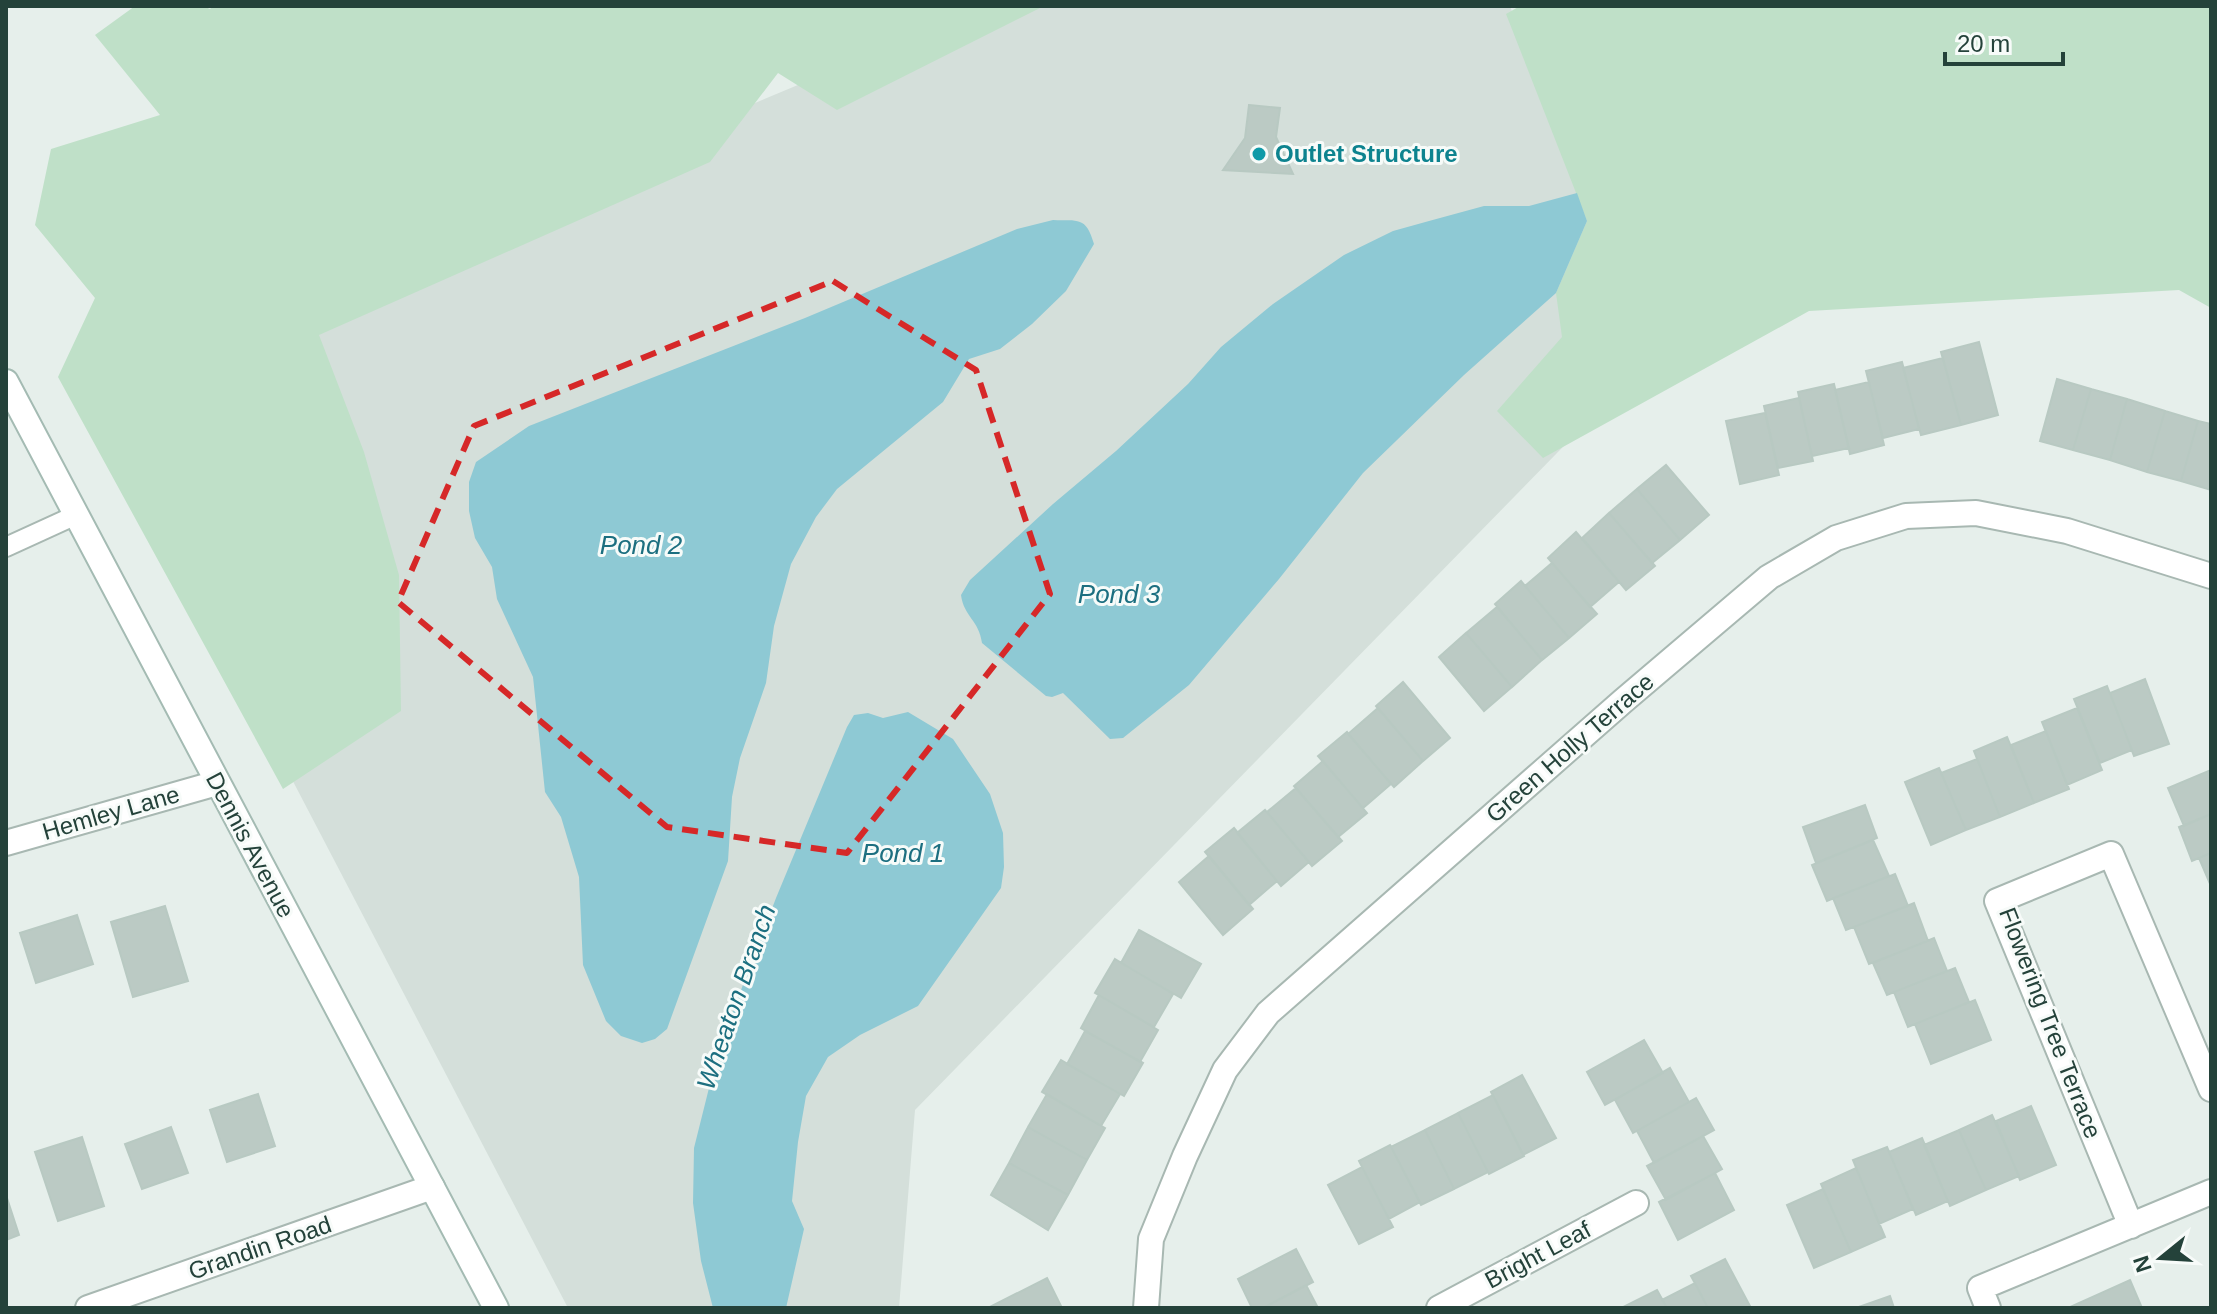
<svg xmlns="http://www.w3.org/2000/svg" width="2217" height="1314" viewBox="0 0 2217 1314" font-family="Helvetica,sans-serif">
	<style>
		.built { fill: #d4dfda }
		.green { fill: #bfe0c8 }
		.water { fill: #8ec9d4 }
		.building { fill: #bbcac4; stroke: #b8c9c2; stroke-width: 2 }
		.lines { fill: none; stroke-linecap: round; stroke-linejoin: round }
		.lane-casing { stroke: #a8b8b2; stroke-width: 22 }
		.street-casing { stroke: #a8b8b2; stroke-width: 28 }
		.secondary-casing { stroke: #a4bbb3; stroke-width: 28 }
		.lane { stroke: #fff; stroke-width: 18 }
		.street { stroke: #fff; stroke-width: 24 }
		.secondary { stroke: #fff; stroke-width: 24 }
		.marked { fill: none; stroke: #d62828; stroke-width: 6; stroke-dasharray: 16 10; stroke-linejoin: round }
		.culture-dot { fill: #0f9aa8; stroke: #f7fbf9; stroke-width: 3 }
		.labels { text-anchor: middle; stroke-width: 6; stroke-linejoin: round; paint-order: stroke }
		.culture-label { font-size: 24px; font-weight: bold; fill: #0d838f; stroke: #f7fbf9; text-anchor: start }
		.street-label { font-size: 24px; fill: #24423a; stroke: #f7fbf9 }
		.water-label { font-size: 26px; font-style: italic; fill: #1c6f80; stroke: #f7fbf9 }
	</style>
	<rect width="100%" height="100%" fill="#e6efeb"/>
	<path class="built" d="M 987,6 L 1510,6 L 1643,365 L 915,1110 L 899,1308 L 568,1308 L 85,383 Z"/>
	<path class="green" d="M 135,6 L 203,6 L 210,9 L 213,6 L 1044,6 L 837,110 L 778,73 L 710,162 L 319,335 L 364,452 L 399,575 L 401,711 L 283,789 L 58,377 L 95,298 L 35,225 L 51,149 L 160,115 L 95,35 Z
		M 1520,6 L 2211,6 L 2211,308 L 2179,290 L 1809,311 L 1543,458 L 1497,411 L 1562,337 L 1556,293 L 1587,221 L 1506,14 Z"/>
	<path class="water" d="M 1577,193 L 1587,221 L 1556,293 L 1464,375 L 1363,473 L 1279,579 L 1189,685 L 1123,738 L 1110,739 L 1063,693 L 1052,697 L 1046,696 L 982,643 C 979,620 964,617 961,595 L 970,580 L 1053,504 L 1116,451 L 1188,384 L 1221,347 L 1273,304 L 1344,255 L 1393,231 L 1429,221 L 1484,206 L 1529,206 Z
		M 1053,220 C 1078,221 1086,216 1094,244 L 1066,291 L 1032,324 L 1000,349 L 969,359 L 943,402 L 837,489 L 816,517 L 791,564 L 774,626 L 766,683 L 740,758 L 732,797 L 728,861 L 667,1029 L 655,1039 L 642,1043 L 621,1036 L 606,1021 L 583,965 L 579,877 L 561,817 L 545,792 L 533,677 L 497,599 L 492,567 L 475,538 L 469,511 L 469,482 L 476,462 L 529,426 L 805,318 L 1017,229 Z
		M 908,712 L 953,739 L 990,794 L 1003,833 L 1004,867 L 1001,888 L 918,1006 L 860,1035 L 828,1057 L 806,1096 L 798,1142 L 792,1201 L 804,1229 L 786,1308 L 713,1308 L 701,1261 L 693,1203 L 694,1148 L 719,1048 L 776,898 L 847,727 L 854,715 L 868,713 L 883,718 Z"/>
	<path class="building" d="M 1249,105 L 1280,108 L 1276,137 L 1293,174 L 1223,170 L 1245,138 Z
		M 1979,342 L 1998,415 L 1961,425 L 1941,352 Z
		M 1943,358 L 1961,425 L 1921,435 L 1903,368 Z
		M 1902,362 L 1919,429 L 1883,438 L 1866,371 Z
		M 2057,379 L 2091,389 L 2073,450 L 2040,441 Z
		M 1869,382 L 1884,445 L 1850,454 L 1835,390 Z
		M 1834,384 L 1849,448 L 1812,456 L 1798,392 Z
		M 2091,389 L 2127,399 L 2110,460 L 2073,450 Z
		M 1799,398 L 1813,461 L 1778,468 L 1764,406 Z
		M 2127,399 L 2165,411 L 2147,472 L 2110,460 Z
		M 2165,411 L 2198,421 L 2181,481 L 2147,472 Z
		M 1765,413 L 1779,475 L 1740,484 L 1726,421 Z
		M 2198,421 L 2211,424 L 2211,490 L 2181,481 Z
		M 1666,465 L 1709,515 L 1680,540 L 1637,489 Z
		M 1637,489 L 1680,540 L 1652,563 L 1609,513 Z
		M 1609,513 L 1655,566 L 1626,590 L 1582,538 Z
		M 1576,532 L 1619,582 L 1590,607 L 1548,558 Z
		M 1552,563 L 1597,614 L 1569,638 L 1525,586 Z
		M 1521,581 L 1569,638 L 1542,660 L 1495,604 Z
		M 1497,607 L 1542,660 L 1512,687 L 1466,633 Z
		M 1466,633 L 1512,687 L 1484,711 L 1439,657 Z
		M 2145,679 L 2169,744 L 2134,756 L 2110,693 Z
		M 1403,682 L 1450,738 L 1423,761 L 1376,706 Z
		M 2107,686 L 2132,750 L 2100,763 L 2074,699 Z
		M 1378,708 L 1423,761 L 1394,787 L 1348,734 Z
		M 2077,708 L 2102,770 L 2067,785 L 2042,722 Z
		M 2046,731 L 2069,789 L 2034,803 L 2011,745 Z
		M 1347,732 L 1391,784 L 1363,808 L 1318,756 Z
		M 2007,737 L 2034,803 L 2000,817 L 1974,751 Z
		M 1977,759 L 2000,817 L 1966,830 L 1941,773 Z
		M 1323,761 L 1367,813 L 1338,837 L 1294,786 Z
		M 1939,768 L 1966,830 L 1931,845 L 1905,782 Z
		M 2211,770 L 2211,814 L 2184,826 L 2168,788 Z
		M 1296,788 L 1342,841 L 1312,866 L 1267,812 Z
		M 1865,805 L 1877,838 L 1816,863 L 1803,827 Z
		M 1265,810 L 1309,862 L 1281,886 L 1237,833 Z
		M 2211,814 L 2211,853 L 2192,861 L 2179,827 Z
		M 1234,828 L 1277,881 L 1249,905 L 1205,852 Z
		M 1873,840 L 1889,876 L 1827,901 L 1812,865 Z
		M 2211,853 L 2211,886 L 2199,858 Z
		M 1209,856 L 1253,909 L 1223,935 L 1179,882 Z
		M 1895,874 L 1908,906 L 1846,930 L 1833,898 Z
		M 1914,903 L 1928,941 L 1869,964 L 1854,927 Z
		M 165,906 L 188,981 L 133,997 L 111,922 Z
		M 77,915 L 93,964 L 36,983 L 20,933 Z
		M 1139,930 L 1201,964 L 1181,998 L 1121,963 Z
		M 1934,938 L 1947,971 L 1887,995 L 1873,963 Z
		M 1115,959 L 1173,994 L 1154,1027 L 1095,993 Z
		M 1955,968 L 1969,1002 L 1908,1027 L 1894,992 Z
		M 1099,995 L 1158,1030 L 1140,1062 L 1081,1028 Z
		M 1975,1000 L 1991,1040 L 1931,1064 L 1915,1024 Z
		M 1085,1031 L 1143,1063 L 1124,1096 L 1067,1064 Z
		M 1644,1040 L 1663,1073 L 1605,1105 L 1587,1072 Z
		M 1061,1060 L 1120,1094 L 1101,1126 L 1042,1092 Z
		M 1670,1068 L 1689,1102 L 1633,1133 L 1615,1100 Z
		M 1522,1075 L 1556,1138 L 1523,1155 L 1491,1092 Z
		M 258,1094 L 275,1146 L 227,1162 L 210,1110 Z
		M 1047,1094 L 1105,1128 L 1087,1160 L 1028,1127 Z
		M 1493,1095 L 1524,1156 L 1489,1174 L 1458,1113 Z
		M 1696,1098 L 1714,1130 L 1654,1163 L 1637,1131 Z
		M 2031,1106 L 2056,1165 L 2020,1180 L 1996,1121 Z
		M 1458,1113 L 1488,1172 L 1454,1189 L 1425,1130 Z
		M 1992,1115 L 2019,1176 L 1986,1190 L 1959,1130 Z
		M 171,1127 L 188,1173 L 142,1189 L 125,1144 Z
		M 1028,1127 L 1087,1160 L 1068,1195 L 1009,1163 Z
		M 1425,1130 L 1454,1189 L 1421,1205 L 1391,1147 Z
		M 1959,1130 L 1986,1190 L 1950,1206 L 1924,1145 Z
		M 1703,1136 L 1722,1169 L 1666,1200 L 1647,1166 Z
		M 82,1137 L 104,1206 L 58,1221 L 35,1152 Z
		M 1922,1138 L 1948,1201 L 1916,1215 L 1889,1152 Z
		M 1390,1145 L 1420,1202 L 1389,1219 L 1359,1161 Z
		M 1887,1147 L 1913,1209 L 1879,1224 L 1853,1160 Z
		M 1009,1163 L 1068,1195 L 1048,1230 L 991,1195 Z
		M 1362,1167 L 1393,1227 L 1359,1244 L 1328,1185 Z
		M 1856,1168 L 1885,1237 L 1851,1252 L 1821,1184 Z
		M 1715,1173 L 1734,1210 L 1678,1240 L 1659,1202 Z
		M 1823,1189 L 1851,1252 L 1814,1268 L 1787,1205 Z
		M 6,1195 L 19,1235 L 6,1240 Z
		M 1296,1249 L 1313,1282 L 1263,1308 L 1252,1308 L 1238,1279 Z
		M 1725,1259 L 1751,1308 L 1708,1308 L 1691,1276 Z
		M 1047,1278 L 1062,1308 L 988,1308 Z
		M 2130,1280 L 2142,1308 L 2071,1308 L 2070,1307 Z
		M 1695,1283 L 1708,1308 L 1667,1308 L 1662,1300 Z
		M 1306,1285 L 1318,1308 L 1263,1308 Z
		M 1657,1290 L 1667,1308 L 1623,1308 L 1623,1307 Z
		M 1890,1296 L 1894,1308 L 1856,1308 Z"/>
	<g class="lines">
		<g class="lane-casing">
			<path id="lane" d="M 6,547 L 76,515"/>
		</g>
		<g class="street-casing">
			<path id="street" d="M 6,843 L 217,783
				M 2131,1226 L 1997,901 L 2111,854 L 2211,1089
				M 88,1308 L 432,1187
				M 1146,1308 L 1151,1239 L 1185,1156 L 1225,1070 L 1268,1013 L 1623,701 L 1769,577 L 1836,538 L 1906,516 L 1976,513 L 2067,531 L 2211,576
				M 1439,1308 L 1636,1203
				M 1988,1308 L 1980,1288 L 2211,1192"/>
		</g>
		<g class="secondary-casing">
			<path id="secondary" d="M 6,382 L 496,1308"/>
		</g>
		<use href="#lane" class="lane"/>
		<use href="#street" class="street"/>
		<use href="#secondary" class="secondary"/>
	</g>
	<path class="marked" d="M 833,281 L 976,370 L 1050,594 L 847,853 L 667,827 L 398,602 L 474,426 Z"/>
	<circle class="culture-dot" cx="1259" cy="154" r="8"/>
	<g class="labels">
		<g class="culture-label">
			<text x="1275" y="162">Outlet Structure</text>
		</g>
		<g class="street-label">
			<text transform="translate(1570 748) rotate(-41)" y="8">Green Holly Terrace</text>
			<text transform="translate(111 813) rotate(-16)" y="8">Hemley Lane</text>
			<text transform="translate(250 845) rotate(62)" y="8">Dennis Avenue</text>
			<text transform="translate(2050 1023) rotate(69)" y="8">Flowering Tree Terrace</text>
			<text transform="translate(260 1248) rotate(-19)" y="8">Grandin Road</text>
			<text transform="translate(1538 1255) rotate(-28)" y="8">Bright Leaf</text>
		</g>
		<g class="water-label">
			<text x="641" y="554">Pond 2</text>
			<text x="1119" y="603">Pond 3</text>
			<text x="903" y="862">Pond 1</text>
			<text transform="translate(736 997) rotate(-71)" y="9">Wheaton Branch</text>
		</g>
	</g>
	<rect width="2217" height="1314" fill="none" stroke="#24423a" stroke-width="16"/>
	<g transform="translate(2161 1258) rotate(252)" stroke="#f7fbf9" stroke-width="6" paint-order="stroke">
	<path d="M0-6L14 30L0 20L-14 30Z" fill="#24423a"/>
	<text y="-12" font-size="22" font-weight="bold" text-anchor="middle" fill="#24423a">N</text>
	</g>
	<path d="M1945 52v12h118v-12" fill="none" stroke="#24423a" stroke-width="4"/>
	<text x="1957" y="52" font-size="24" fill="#24423a" stroke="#f7fbf9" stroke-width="6" paint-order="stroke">20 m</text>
</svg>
